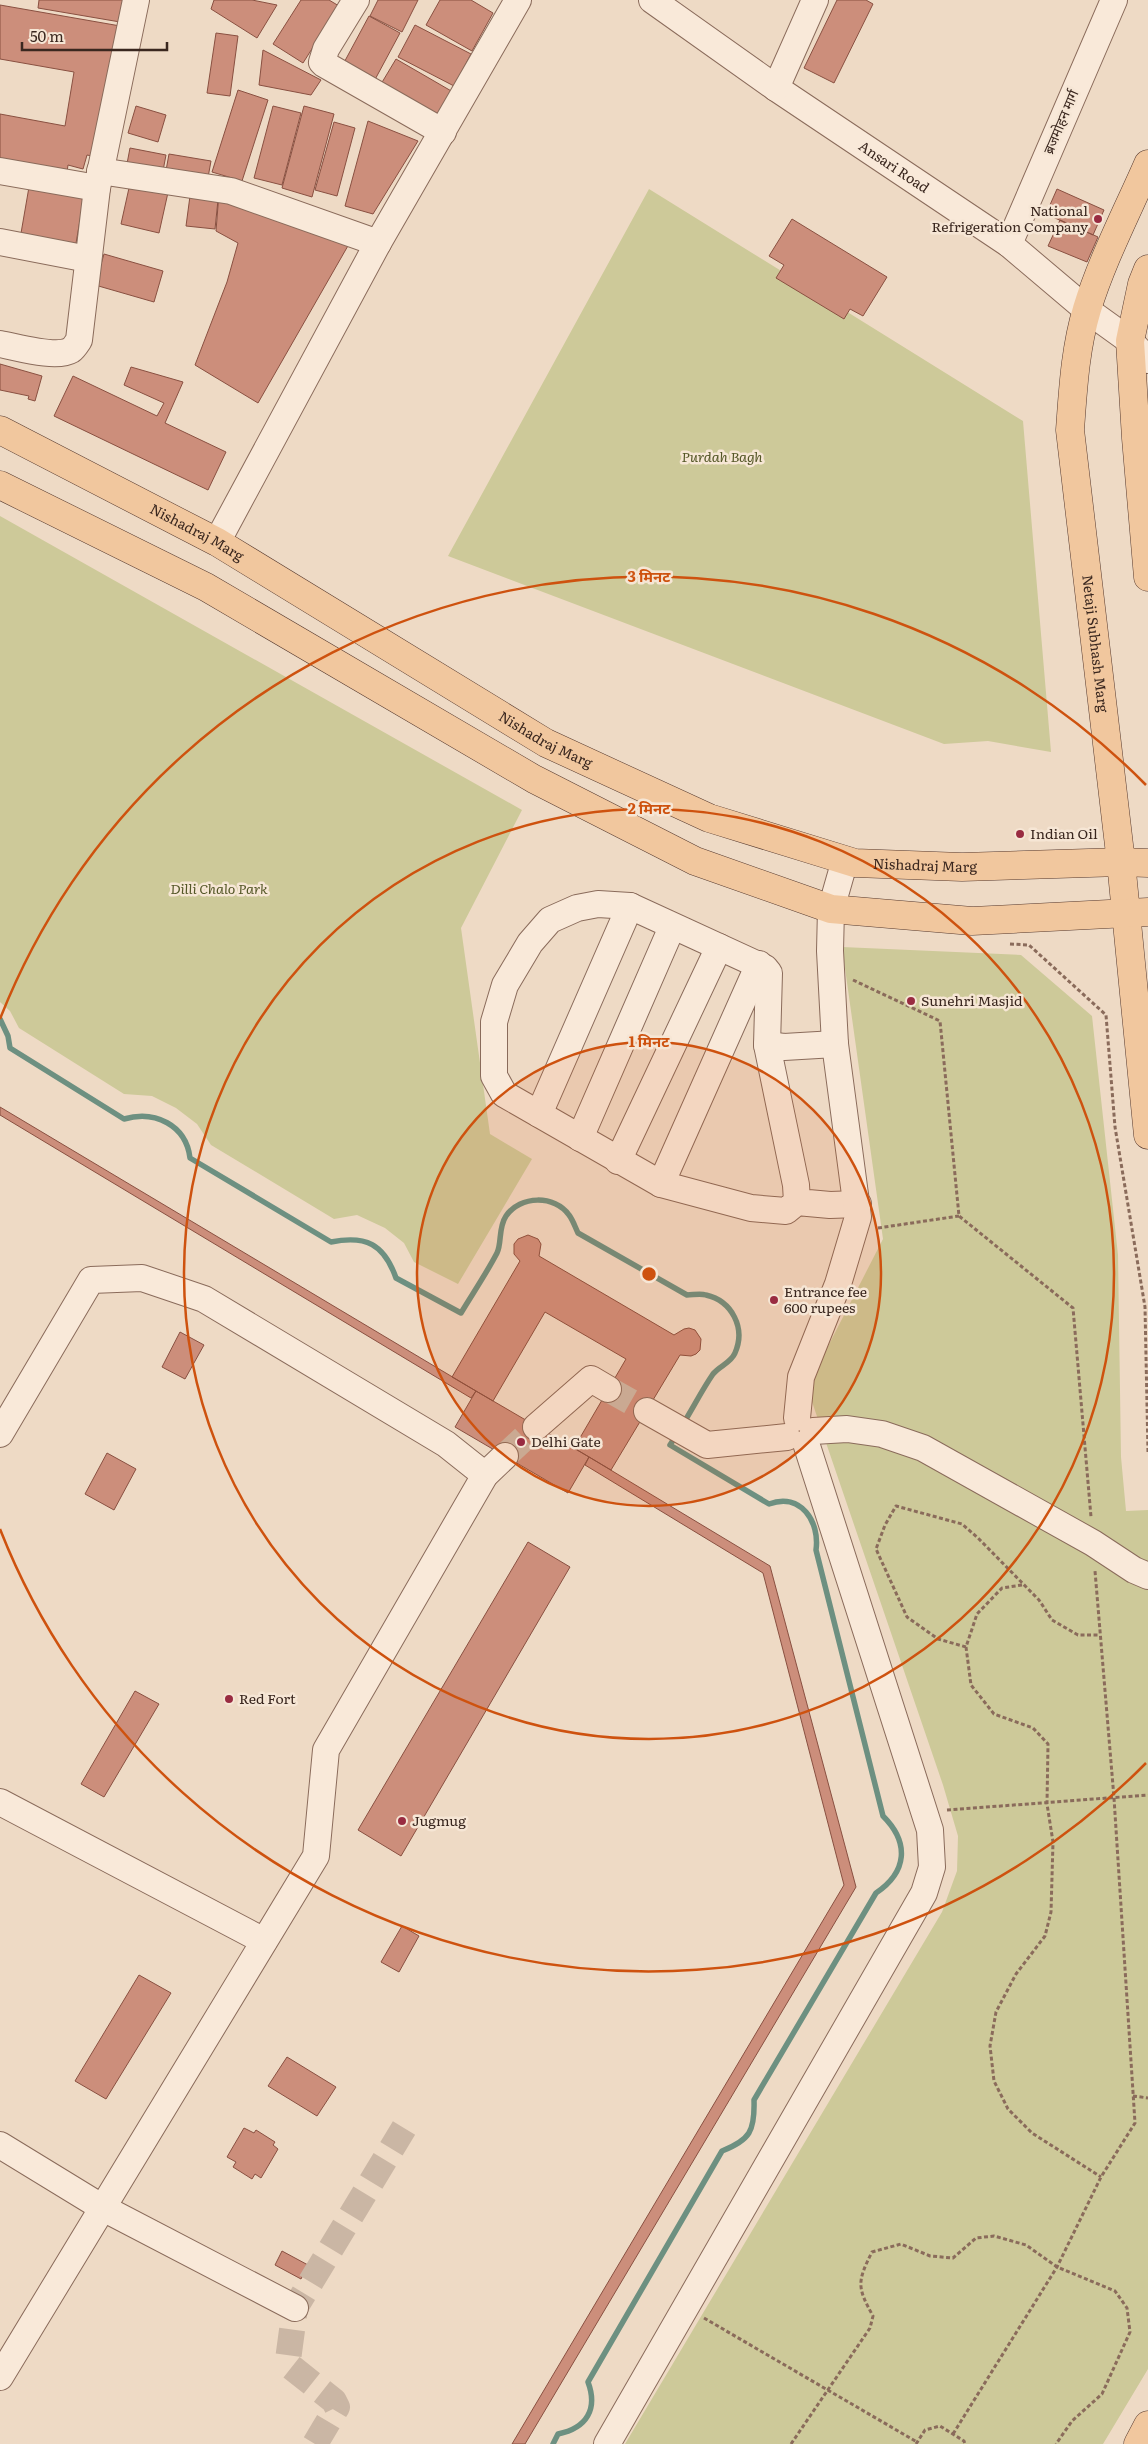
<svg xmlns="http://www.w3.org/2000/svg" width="1148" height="2444" viewBox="0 0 1148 2444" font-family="Literata,'Noto Sans Devanagari',serif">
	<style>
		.green { fill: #cdc999 }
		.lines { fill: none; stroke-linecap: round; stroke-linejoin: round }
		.stream { stroke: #6d9081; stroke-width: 5.5 }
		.building { fill: #cc8e7b; stroke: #895041 }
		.minor-tunnel { stroke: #cab6a4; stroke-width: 26; stroke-dasharray: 26 13; stroke-linecap: butt }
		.minor-casing { stroke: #8a6b5b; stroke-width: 28 }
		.major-casing { stroke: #573a2f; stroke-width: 29 }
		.path { stroke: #8a6b5b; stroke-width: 3; stroke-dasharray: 4 2.5; stroke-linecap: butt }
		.minor { stroke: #f9e9d9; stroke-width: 26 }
		.major { stroke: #f1c79e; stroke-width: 28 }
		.ring { fill: none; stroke: #ce520f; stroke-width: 2.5 }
		.poi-dot { fill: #992b41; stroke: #f6e6d5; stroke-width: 2 }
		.labels { text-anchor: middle; stroke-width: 5; stroke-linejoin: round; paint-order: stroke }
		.street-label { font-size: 14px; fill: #3a271f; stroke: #f6e6d5 }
		.poi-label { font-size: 14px; fill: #3a271f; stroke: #f6e6d5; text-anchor: start }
		.park-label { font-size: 14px; font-style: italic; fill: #535626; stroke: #f6e6d5 }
		.centre { fill: #ce520f; stroke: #f6e6d5; stroke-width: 2.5 }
		.ring-label { font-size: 15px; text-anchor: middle; font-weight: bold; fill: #ce520f; stroke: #f6e6d5; stroke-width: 5; stroke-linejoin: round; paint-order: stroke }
	</style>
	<rect width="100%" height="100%" fill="#eedac5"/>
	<path class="green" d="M 649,189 L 1023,421 L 1051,752 L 988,741 L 944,744 L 448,556 Z
		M 0,516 L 522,810 L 461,928 L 490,1134 L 532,1159 L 458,1284 L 414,1262 L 404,1243 L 385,1228 L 357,1215 L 334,1219 L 211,1145 L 197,1124 L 176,1108 L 152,1096 L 124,1094 L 19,1028 L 10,1011 L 0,1002 Z
		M 842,947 L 1021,955 L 1092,1016 L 1118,1255 L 1121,1457 L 1126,1511 L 1148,1510 L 1148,2369 L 1103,2444 L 625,2444 L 942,1912 L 957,1871 L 958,1836 L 943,1785 L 809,1393 L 821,1360 L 883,1239 Z"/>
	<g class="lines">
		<path class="stream" d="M 0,1019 L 8,1036 L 10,1048 L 124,1119 C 155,1110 186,1125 190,1158 L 331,1242 C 366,1235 384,1244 396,1278 L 461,1313 C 473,1293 486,1274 497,1253 C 502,1243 498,1228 506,1216 C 520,1195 555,1195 569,1215 C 573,1220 575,1227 578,1233 L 687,1295 C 693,1295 700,1293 706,1295 C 732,1301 746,1328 735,1353 C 731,1363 719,1366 713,1374 C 702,1390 693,1408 683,1424
			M 553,2444 L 558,2434 C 587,2428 598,2409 588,2382 L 722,2151 C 750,2140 755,2131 754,2100 L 876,1893 C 907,1872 910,1843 883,1816 L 816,1550 C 820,1522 801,1492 769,1504 L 670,1445 L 677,1434"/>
	</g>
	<path class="building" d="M 39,0 L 130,0 L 126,23 L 38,8 Z
		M 214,0 L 252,0 L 277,5 L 257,38 L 211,9 Z
		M 301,0 L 329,0 L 339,6 L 303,63 L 273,44 Z
		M 378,0 L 418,0 L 402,32 L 370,16 Z
		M 440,0 L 471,0 L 493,13 L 472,51 L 426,25 Z
		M 837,0 L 866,0 L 873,4 L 834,83 L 804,68 Z
		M 0,5 L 126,27 L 97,157 L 87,155 L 83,169 L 68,165 L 66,179 L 0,166 L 0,114 L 65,126 L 74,72 L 0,59 Z
		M 369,16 L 400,33 L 371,87 L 340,70 Z
		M 415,25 L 471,54 L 454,86 L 398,57 Z
		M 216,33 L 238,36 L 230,96 L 207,93 Z
		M 263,50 L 321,80 L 311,95 L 259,85 Z
		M 396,59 L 453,92 L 435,123 L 378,89 Z
		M 238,90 L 268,100 L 242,181 L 212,172 Z
		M 136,106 L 166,115 L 158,142 L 128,133 Z
		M 273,106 L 301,113 L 282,185 L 254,178 Z
		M 304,106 L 334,114 L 312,197 L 282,188 Z
		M 368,121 L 418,141 L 373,214 L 345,206 Z
		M 334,122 L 355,128 L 337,196 L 315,190 Z
		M 130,148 L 166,155 L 162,176 L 126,169 Z
		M 169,154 L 211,161 L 207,183 L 165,176 Z
		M 131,179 L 169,188 L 159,233 L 121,224 Z
		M 29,187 L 84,197 L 75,249 L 20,239 Z
		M 1057,189 L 1104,210 L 1093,235 L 1046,214 Z
		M 219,193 L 349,244 L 258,403 L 195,365 L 227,282 L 238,243 L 216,231 Z
		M 190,196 L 218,200 L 215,229 L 186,226 Z
		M 792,219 L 887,277 L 863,316 L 850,309 L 844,319 L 776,278 L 784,265 L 769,256 Z
		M 1060,220 L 1098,237 L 1087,262 L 1048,246 Z
		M 104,254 L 163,271 L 154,302 L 95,285 Z
		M 0,364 L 42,376 L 35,401 L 28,399 L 29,396 L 0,390 Z
		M 131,367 L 183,382 L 165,423 L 226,452 L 208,490 L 54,416 L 73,376 L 157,416 L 164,403 L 124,385 Z
		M 0,1107 L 476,1391 L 471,1398 L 0,1115 Z
		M 528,1235 L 538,1239 L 541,1244 L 539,1256 L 674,1335 L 684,1329 L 689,1328 L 695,1330 L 701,1339 L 700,1350 L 696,1354 L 691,1356 L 680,1355 L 611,1470 L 574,1448 L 626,1359 L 545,1312 L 493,1401 L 452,1377 L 520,1261 L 514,1254 L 514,1244 L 518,1239 Z
		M 180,1332 L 204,1345 L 185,1379 L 162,1367 Z
		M 476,1391 L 589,1457 L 568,1493 L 455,1427 Z
		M 107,1453 L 136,1469 L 114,1510 L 85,1494 Z
		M 589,1457 L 770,1566 L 856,1887 L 525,2444 L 512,2444 L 844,1885 L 763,1573 L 585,1465 Z
		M 528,1542 L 570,1567 L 401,1856 L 358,1830 Z
		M 135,1691 L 159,1704 L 104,1797 L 81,1784 Z
		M 402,1926 L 419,1936 L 399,1972 L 381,1962 Z
		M 139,1975 L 171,1993 L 106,2099 L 75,2081 Z
		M 287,2057 L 336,2087 L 317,2116 L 268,2086 Z
		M 244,2128 L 254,2133 L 256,2130 L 275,2142 L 273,2145 L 278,2149 L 261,2178 L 255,2174 L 252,2179 L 233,2167 L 236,2162 L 227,2157 Z
		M 282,2251 L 308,2265 L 301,2279 L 275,2265 Z"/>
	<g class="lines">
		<path class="minor-tunnel" d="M 608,1389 L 647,1411
			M 505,1456 L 536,1427
			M 315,2444 L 337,2407 L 334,2401 L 290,2366 L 288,2360 L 295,2308 L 404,2128"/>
		<g class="minor-casing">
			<g id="minor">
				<path d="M 356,0 L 326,49 L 322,62 L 324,64 L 443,132"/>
				<path id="s1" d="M 652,0 L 776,88 L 1009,244 L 1087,310 L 1130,341 L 1148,360"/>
				<path d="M 776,88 L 815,0"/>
				<path d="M 0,171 L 97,188"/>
				<path d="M 100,171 L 231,191 L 378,243"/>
				<path d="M 0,242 L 88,259"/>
				<path d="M 1009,244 L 1114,0"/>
				<path d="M 0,344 C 17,347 56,359 71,350 C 74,348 77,343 79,340 L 97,188 L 136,0"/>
				<path d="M 217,542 L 378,243 L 518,0"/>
				<path d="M 767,1045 L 784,1047 L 835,1044"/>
				<path d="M 539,1114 L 630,906"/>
				<path d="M 580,1138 L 672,927"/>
				<path d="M 618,1161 L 719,947"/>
				<path d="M 661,1184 L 759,964"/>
				<path d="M 797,1202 L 796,1185 L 767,1045 L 769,973 L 765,968 L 630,906 L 598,904 L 577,908 L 550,920 L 530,943 L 505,985 L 494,1022 L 494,1076 L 504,1094 L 661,1184 L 751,1208 L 786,1211 L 797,1202 L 830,1205 L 858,1204"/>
				<path d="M 647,1411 L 707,1445 L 787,1437"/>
				<path d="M 797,1418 L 801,1377 L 838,1284 L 858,1217 L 835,1044 L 830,951 L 831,909 L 845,860"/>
				<path d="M 536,1427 L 591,1379 L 608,1389"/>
				<path d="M 813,1431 L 847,1429 L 882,1434 L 923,1448 L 1093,1543 L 1134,1570 L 1148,1576"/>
				<path d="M 0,1434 L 91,1280 L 142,1278 L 204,1299 L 446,1444 L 485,1475"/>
				<path d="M 0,1802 L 264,1941"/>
				<path d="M 0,2145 L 103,2208 L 295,2308"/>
				<path d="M 0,2377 L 316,1856 L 326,1750 L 485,1475 L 505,1456"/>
				<path d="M 607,2444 L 924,1893 L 932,1867 L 930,1830 L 806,1443"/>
			</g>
		</g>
		<g class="major-casing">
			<g id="major">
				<path id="s2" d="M 1148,164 C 1127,212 1102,260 1087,309 C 1075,349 1073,390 1070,430 L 1121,862 L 1148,1135"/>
				<path d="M 1148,269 L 1142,284 L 1130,341 L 1136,438 L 1148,577"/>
				<path id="s3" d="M 0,430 L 217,542 L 546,743 L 709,818 L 855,863 L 962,867 L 1121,862 L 1148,863"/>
				<path d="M 0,485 L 206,587 L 534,779 L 695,861 L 831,909 L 972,921 L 1148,912"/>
				<path d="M 1138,2444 L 1148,2425"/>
			</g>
		</g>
		<path class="path" d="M 1010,944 L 1029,945 L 1106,1015 L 1115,1127 L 1145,1307 L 1148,1453
			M 853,980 L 940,1021 L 959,1216 L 1073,1308 L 1091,1517
			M 878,1228 L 959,1216
			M 1022,1585 L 1002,1588 L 977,1614 L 966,1647 L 971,1685 L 994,1714 L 1033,1728 L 1048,1744 L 1047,1804 L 1053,1842 L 1051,1912 L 1045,1936 L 1016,1974 L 996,2012 L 990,2046 L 994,2081 L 1008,2109 L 1032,2133 L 1101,2177
			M 966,1647 L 938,1639 L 907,1617 L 876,1549 L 885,1525 L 896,1506 L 962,1524 L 978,1538 L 1039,1600 L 1052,1620 L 1078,1635 L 1100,1635
			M 947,1810 L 1148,1795
			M 1133,2096 L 1148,2098
			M 704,2318 L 917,2442
			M 953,2434 L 1057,2267 L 1101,2177 L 1135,2123 L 1114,1798 L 1095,1571
			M 791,2444 L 870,2328 L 873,2316 C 857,2287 857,2282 872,2252 L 901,2244 L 930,2256 L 953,2258 L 976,2238 L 994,2236 L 1026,2245 L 1057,2267 L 1115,2291 L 1127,2308 L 1130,2332 L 1102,2394 L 1072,2421 L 1056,2444
			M 916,2444 L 925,2430 L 940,2426 L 964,2441 L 965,2444"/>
		<use href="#minor" class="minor"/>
		<use href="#major" class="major"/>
	</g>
	<circle cx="649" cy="1274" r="232" fill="#ce520f" fill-opacity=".12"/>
	<g class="ring">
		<circle cx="649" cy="1274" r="232"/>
		<circle cx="649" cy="1274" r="465"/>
		<path d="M1146 1763A697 697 0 0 1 0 1529M0 1019A697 697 0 0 1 1146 785"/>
	</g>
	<g class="poi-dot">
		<circle cx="1098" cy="219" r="5"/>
		<circle cx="1020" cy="834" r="5"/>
		<circle cx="911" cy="1001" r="5"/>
		<circle cx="774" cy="1300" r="5"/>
		<circle cx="521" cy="1442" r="5"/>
		<circle cx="229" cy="1699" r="5"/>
		<circle cx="402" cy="1821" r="5"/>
	</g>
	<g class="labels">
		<g class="street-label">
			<text transform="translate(1061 122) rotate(-67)" y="5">ब्रजमोहन मार्ग</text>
			<text dy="5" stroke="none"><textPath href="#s1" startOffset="294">Ansari Road</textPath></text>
			<text dy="5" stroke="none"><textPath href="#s3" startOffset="222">Nishadraj Marg</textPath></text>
			<text dy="5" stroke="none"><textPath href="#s2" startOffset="495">Netaji Subhash Marg</textPath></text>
			<text dy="5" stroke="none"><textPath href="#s3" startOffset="628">Nishadraj Marg</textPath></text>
			<text dy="5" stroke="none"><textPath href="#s3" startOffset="1032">Nishadraj Marg</textPath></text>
		</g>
		<g class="poi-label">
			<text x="1088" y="216" text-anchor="end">National<tspan x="1088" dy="16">Refrigeration Company</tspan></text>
			<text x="1030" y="839">Indian Oil</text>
			<text x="921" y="1006">Sunehri Masjid</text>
			<text x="784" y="1297">Entrance fee<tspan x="784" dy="16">600 rupees</tspan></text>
			<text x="531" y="1447">Delhi Gate</text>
			<text x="239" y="1704">Red Fort</text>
			<text x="412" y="1826">Jugmug</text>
		</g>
		<g class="park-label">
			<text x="722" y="462">Purdah Bagh</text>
			<text x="219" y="894">Dilli Chalo Park</text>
		</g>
	</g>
	<circle cx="649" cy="1274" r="8" class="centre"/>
	<g class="ring-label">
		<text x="649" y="582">3 मिनट</text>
		<text x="649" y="814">2 मिनट</text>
		<text x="649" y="1047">1 मिनट</text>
	</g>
	<path d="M22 42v8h145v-8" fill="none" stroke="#3a271f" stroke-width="2.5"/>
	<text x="30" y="42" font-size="15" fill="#3a271f" stroke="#f6e6d5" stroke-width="4" paint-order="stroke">50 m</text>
</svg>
